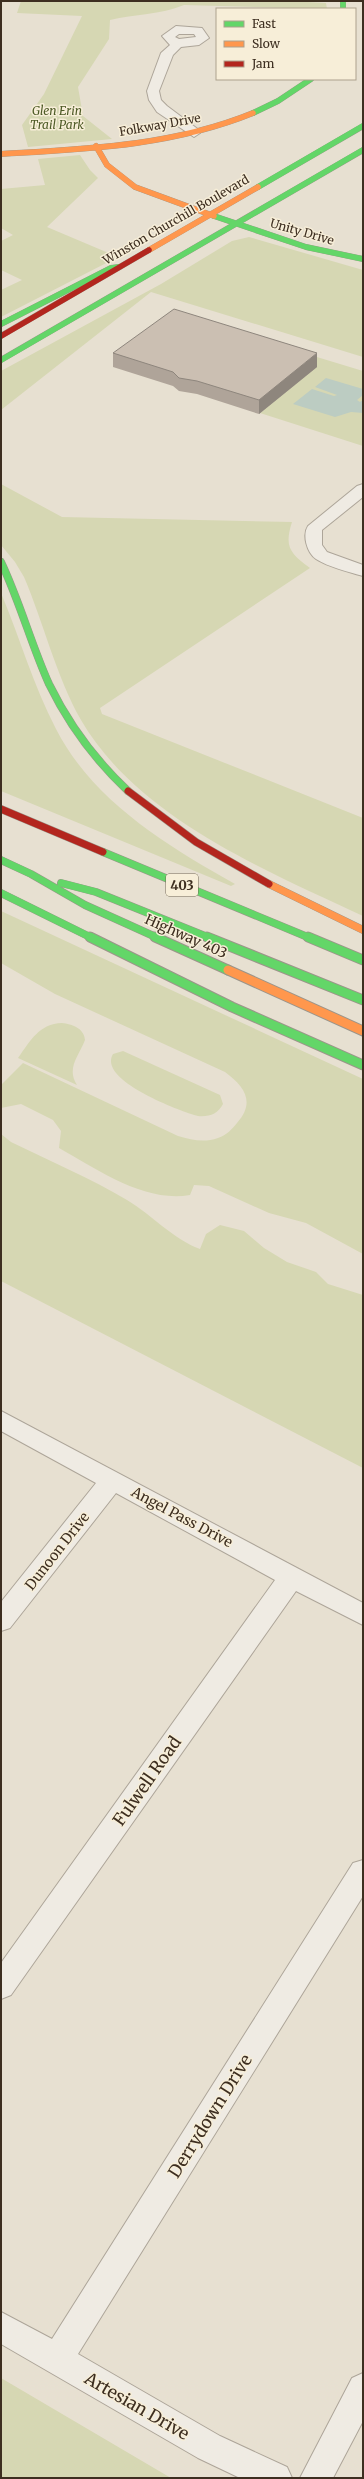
<svg xmlns="http://www.w3.org/2000/svg" width="364" height="2479" viewBox="0 0 364 2479" font-family="Merriweather,serif">
	<style>
		.green { fill: #d6d7b3 }
		.water { fill: #bcccc2 }
		.lines { fill: none; stroke-linecap: round; stroke-linejoin: round }
		.street-casing { stroke: #ada599; stroke-width: 2 }
		.fast-far2-casing { stroke: #9c958a; stroke-width: 6 }
		.fast-far1-casing { stroke: #9c958a; stroke-width: 8 }
		.fast-casing { stroke: #9c958a; stroke-width: 11 }
		.slow-far2-casing { stroke: #9c958a; stroke-width: 6 }
		.slow-far1-casing { stroke: #9c958a; stroke-width: 8 }
		.slow-casing { stroke: #9c958a; stroke-width: 11 }
		.jam-far1-casing { stroke: #9c958a; stroke-width: 6 }
		.jam-casing { stroke: #9c958a; stroke-width: 8 }
		.street { fill: #efebe3; fill-rule: evenodd }
		.fast-far2 { stroke: #63d668; stroke-width: 5.5 }
		.fast-far1 { stroke: #63d668; stroke-width: 7 }
		.fast { stroke: #63d668; stroke-width: 9 }
		.slow-far2 { stroke: #ff974d; stroke-width: 5.5 }
		.slow-far1 { stroke: #ff974d; stroke-width: 7 }
		.slow { stroke: #ff974d; stroke-width: 9 }
		.jam-far1 { stroke: #b3261e; stroke-width: 5.5 }
		.jam { stroke: #b3261e; stroke-width: 7 }
		.wall { fill: #afa499 }
		.shaded-wall { fill: #8e867d }
		.building { fill: #cbbfb2; stroke: #8e867d }
		.labels { text-anchor: middle; stroke-width: 3; stroke-linejoin: round; paint-order: stroke }
		.far-park-label { font-size: 12px; font-style: italic; fill: #4d5a26; stroke: #f7eed8 }
		.far-street-label { font-size: 12px; fill: #3d2e20; stroke: #f7eed8 }
		.shield { fill: #f7eed8; stroke: #756857; stroke-width: 1 }
		.shield-label { font-size: 13px; font-weight: bold; fill: #3d2e20 }
		.street-label { font-size: 14px; fill: #3d2e20; stroke: #f7eed8 }
		.near-street-label { font-size: 17px; fill: #3d2e20; stroke: #f7eed8 }
	</style>
	<rect width="100%" height="100%" fill="#e7e0d1"/>
	<path class="green" d="M 21,1 L 289,1 L 326,3 L 327,9 L 184,5 C 160,15 135,14 110,20 L 109,39 L 78,87 L 83,116 L 112,139 L 28,147 L 22,125 L 44,94 L 82,16 L 17,13 Z
		M 80,155 L 90,170 L 98,178 L 47,227 L 118,257 L 1,317 L 1,290 L 22,280 L 1,270 L 1,241 L 13,235 L 1,228 L 1,189 L 45,185 L 38,159 Z
		M 249,237 L 363,270 L 363,357 L 151,292 L 1,410 L 1,371 L 161,284 L 232,241 Z
		M 307,354 L 363,371 L 363,446 L 260,413 L 316,367 Z
		M 1,484 L 62,517 L 292,522 C 284,547 290,553 310,568 L 100,708 L 102,714 L 363,818 L 363,916 C 265,870 138,818 81,720 C 56,676 44,624 24,577 L 15,562 L 1,545 Z
		M 1,593 C 20,638 33,685 56,729 C 93,801 166,845 235,884 L 231,886 L 1,791 Z
		M 1,911 L 363,1079 L 363,1254 L 306,1223 L 269,1213 L 209,1186 L 194,1185 L 190,1195 C 144,1203 97,1169 59,1148 L 61,1131 L 53,1120 L 21,1104 L 1,1108 L 1,1085 L 23,1063 L 178,1136 C 192,1140 204,1143 218,1138 C 227,1135 232,1129 237,1123 C 256,1102 244,1086 225,1072 L 55,994 L 1,963 Z
		M 62,1023 C 72,1024 84,1028 85,1040 C 79,1056 66,1068 77,1085 L 18,1058 C 31,1040 39,1024 62,1023 Z
		M 123,1051 L 220,1095 L 223,1104 C 218,1114 209,1117 198,1116 C 180,1111 97,1080 113,1054 Z
		M 1,1134 L 11,1142 C 50,1161 90,1178 127,1200 C 152,1215 173,1239 200,1249 L 206,1234 L 220,1225 L 244,1231 L 264,1248 L 287,1262 L 316,1272 L 328,1284 L 363,1295 L 363,1468 L 1,1281 Z
		M 1,2378 L 171,2478 L 1,2478 Z"/>
	<path class="water" d="M 326,378 L 363,389 L 363,395 L 357,400 L 360,402 L 363,400 L 363,413 L 351,412 L 335,417 L 293,404 L 312,389 L 334,396 L 337,395 L 315,387 Z"/>
	<g class="lines">
		<g class="street-casing">
			<path id="street" d="M 176,26 L 202,28 L 209,38 L 199,45 L 181,47 L 173,55 L 159,91 L 161,100 L 167,106 L 199,130 L 200,133 L 194,137 L 157,112 L 149,100 L 147,91 L 161,53 L 170,45 L 162,36 ZM 179,34 L 194,34 L 196,37 L 179,39 L 175,37 Z
				M 363,484 L 363,497 L 322,530 L 322,545 L 327,552 L 363,565 L 363,576 C 349,572 328,567 316,559 C 307,553 302,535 308,526 L 357,486 Z
				M 1,1411 L 363,1603 L 363,1625 L 296,1591 L 11,1995 L 1,1999 L 1,1963 L 275,1580 L 116,1493 L 10,1628 L 1,1631 L 1,1602 L 96,1483 L 1,1431 Z
				M 363,1860 L 363,1896 L 78,2354 L 220,2436 L 287,2467 L 292,2478 L 240,2478 L 198,2458 L 1,2344 L 1,2312 L 52,2339 L 353,1863 Z
				M 363,2373 L 363,2421 L 333,2478 L 300,2478 L 352,2378 Z"/>
		</g>
		<g class="fast-far2-casing">
			<path id="fast-far2" d="M 343,1 L 343,9
				M 253,113 L 278,101 L 311,79
				M 258,187 L 363,126
				M 214,216 L 306,247 L 363,259
				M 1,324 L 111,268 L 119,267
				M 1,360 L 363,150"/>
		</g>
		<g class="fast-far1-casing">
			<path id="fast-far1" d="M 1,562 C 20,602 31,644 49,684 C 69,725 95,760 128,791
				M 103,852 L 310,938
				M 1,860 L 31,874 L 85,905 L 158,938
				M 61,883 L 96,892 L 210,938
				M 1,893 L 92,938"/>
		</g>
		<g class="fast-casing">
			<path id="fast" d="M 90,937 L 232,1007 L 363,1065
				M 155,937 L 228,970
				M 207,937 L 363,1000
				M 308,937 L 363,960"/>
		</g>
		<g class="slow-far2-casing">
			<path id="slow-far2" d="M 96,146 L 107,165 L 135,187 L 214,216
				M 1,154 C 87,149 172,146 253,113
				M 149,250 L 258,187"/>
		</g>
		<g class="slow-far1-casing">
			<path id="slow-far1" d="M 269,884 L 363,930"/>
		</g>
		<g class="slow-casing">
			<path id="slow" d="M 228,970 L 363,1031"/>
		</g>
		<g class="jam-far1-casing">
			<path id="jam-far1" d="M 1,336 L 149,250"/>
		</g>
		<g class="jam-casing">
			<path id="jam" d="M 128,791 L 196,842 L 269,884
				M 1,809 L 103,852"/>
		</g>
		<use href="#street" class="street"/>
		<use href="#fast-far2" class="fast-far2"/>
		<use href="#fast-far1" class="fast-far1"/>
		<use href="#fast" class="fast"/>
		<use href="#slow-far2" class="slow-far2"/>
		<use href="#slow-far1" class="slow-far1"/>
		<use href="#slow" class="slow"/>
		<use href="#jam-far1" class="jam-far1"/>
		<use href="#jam" class="jam"/>
	</g>
	<path class="wall" d="M 113,353 L 317,367 L 259,414 L 197,394 L 179,391 L 173,386 L 113,367 Z"/>
	<path class="shaded-wall" d="M 317,353 L 317,367 L 259,414 L 259,400 Z"/>
	<path class="building" d="M 174,309 L 317,353 L 259,400 L 197,381 L 179,378 L 173,372 L 113,353 Z"/>
	<g class="labels">
		<g class="far-park-label">
			<text x="57" y="115">Glen Erin<tspan x="57" dy="14">Trail Park</tspan></text>
		</g>
		<g class="far-street-label">
			<text transform="translate(160 125) rotate(-10)" y="4">Folkway Drive</text>
			<text transform="translate(176 220) rotate(-30)" y="4">Winston Churchill Boulevard</text>
			<text transform="translate(302 232) rotate(16)" y="4">Unity Drive</text>
		</g>
		<rect class="shield" x="166" y="874" width="32" height="22" rx="3"/>
		<g class="shield-label">
			<text x="182" y="890">403</text>
		</g>
		<g class="street-label">
			<text transform="translate(186 936) rotate(24)" y="5">Highway 403</text>
			<text transform="translate(182 1517) rotate(28)" y="5">Angel Pass Drive</text>
			<text transform="translate(57 1551) rotate(-52)" y="5">Dunoon Drive</text>
		</g>
		<g class="near-street-label">
			<text transform="translate(147 1781) rotate(-55)" y="6">Fulwell Road</text>
			<text transform="translate(210 2116) rotate(-58)" y="6">Derrydown Drive</text>
			<text transform="translate(137 2406) rotate(30)" y="6">Artesian Drive</text>
		</g>
	</g>
	<rect width="364" height="2479" fill="none" stroke="#3d2e20" stroke-width="4"/>
	<rect x="216" y="8" width="140" height="72" fill="#f7eed8" stroke="#ada18e"/>
	<rect x="224" y="21" width="20" height="6" fill="#63d668" stroke="#ada18e"/>
	<text x="252" y="28" font-size="12" fill="#3d2e20">Fast</text>
	<rect x="224" y="41" width="20" height="6" fill="#ff974d" stroke="#ada18e"/>
	<text x="252" y="48" font-size="12" fill="#3d2e20">Slow</text>
	<rect x="224" y="61" width="20" height="6" fill="#b3261e" stroke="#ada18e"/>
	<text x="252" y="68" font-size="12" fill="#3d2e20">Jam</text>
</svg>
